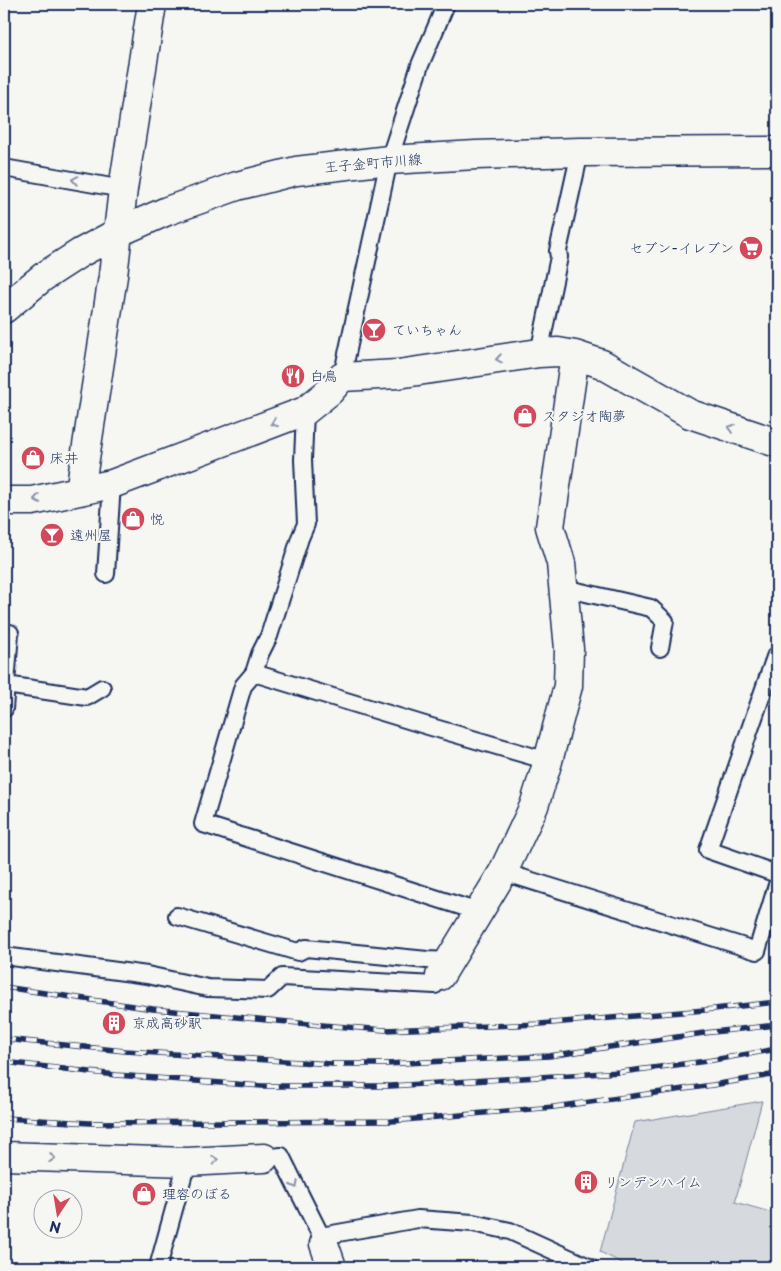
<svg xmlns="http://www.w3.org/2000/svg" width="781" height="1271" viewBox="0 0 781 1271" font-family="'Playpen Sans','Klee One',sans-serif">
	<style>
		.green { fill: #d6d9dd; stroke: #78849e }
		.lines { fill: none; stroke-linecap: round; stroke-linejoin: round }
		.lane-casing { stroke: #1b2f5e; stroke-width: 20 }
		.street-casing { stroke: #1b2f5e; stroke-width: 31 }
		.secondary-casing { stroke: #1b2f5e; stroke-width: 31 }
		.lane { stroke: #f6f6f2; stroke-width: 16 }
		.street { stroke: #f6f6f2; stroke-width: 28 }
		.secondary { stroke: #f6f6f2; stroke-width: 28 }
		.rail-casing { stroke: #1b2f5e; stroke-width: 5.5 }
		.rail { stroke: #f6f6f2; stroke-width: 4; stroke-dasharray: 11; stroke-linecap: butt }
		.oneway { stroke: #8892a8 }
		.labels { text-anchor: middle; stroke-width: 4; stroke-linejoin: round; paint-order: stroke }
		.street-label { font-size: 14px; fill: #1b2f5e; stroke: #f6f6f2 }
		.poi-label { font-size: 14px; fill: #1b2f5e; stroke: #f6f6f2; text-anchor: start }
	</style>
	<rect width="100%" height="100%" fill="#f6f6f2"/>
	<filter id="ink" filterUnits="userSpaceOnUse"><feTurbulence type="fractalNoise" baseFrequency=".02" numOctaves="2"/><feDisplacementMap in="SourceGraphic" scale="10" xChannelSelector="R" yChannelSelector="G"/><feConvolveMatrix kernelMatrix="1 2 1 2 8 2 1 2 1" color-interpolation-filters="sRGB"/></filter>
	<g filter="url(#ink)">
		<path class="green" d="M 762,1101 L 735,1202 L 777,1214 L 777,1267 L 630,1267 L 600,1252 L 635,1122 Z"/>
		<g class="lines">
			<g class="lane-casing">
				<path id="lane" d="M 4,168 L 123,189
					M 539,353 L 559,257 L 558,251 L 580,152
					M 342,377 L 389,160 L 420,65 L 446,4
					M 305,411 L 303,460 L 306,524 L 300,538 L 269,636 L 260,654 L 254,673 L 243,686 L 203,824 L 479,912
					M 106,574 L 112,484
					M 564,588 L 651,608 L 665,621 L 660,648
					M 777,657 L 775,657 L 708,850 L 777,874
					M 254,673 L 428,726 L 548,761
					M 6,685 L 87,697 L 102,688
					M 4,709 L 10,633
					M 503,872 L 757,951 L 777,885
					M 177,916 L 298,952 L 306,948 L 427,960 L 450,961
					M 4,956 L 147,975 L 208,988 L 268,990 L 282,977 L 435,985 L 440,976
					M 264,1158 L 281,1156 L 321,1236 L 324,1244
					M 321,1236 L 418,1219 L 473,1223 L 510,1231 L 589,1267
					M 158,1267 L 187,1162"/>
			</g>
			<g class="street-casing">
				<path id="street" d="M 80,491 L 113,276 L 123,189 L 152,4
					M 4,501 L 32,501 L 112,484 L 305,411 L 330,391 L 342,377 L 398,374 L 539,353 L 558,352 L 575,355 L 602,364 L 690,414 L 777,443
					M 440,976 L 503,872 L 534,806 L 548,761 L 568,686 L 569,649 L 561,563 L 550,527 L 575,355
					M 4,1156 L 187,1162 L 264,1158
					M 324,1244 L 332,1267"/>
			</g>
			<g class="secondary-casing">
				<path id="secondary" d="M 4,309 L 43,277 L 80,253 L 117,233 L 167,211 L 237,186 L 296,171 L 389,160 L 476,155 L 580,152 L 777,151"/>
			</g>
			<use href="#lane" class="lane"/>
			<use href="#street" class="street"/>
			<use href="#secondary" class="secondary"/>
			<g class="rail-casing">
				<path id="rail" d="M 4,987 L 153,1009 L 309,1024 L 385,1030 L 540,1024 L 705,1010 L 777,1002
					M 4,1039 L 125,1051 L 268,1060 L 332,1064 L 386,1064 L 549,1056 L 704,1033 L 777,1025
					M 4,1062 L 116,1075 L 262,1086 L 390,1086 L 621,1072 L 707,1061 L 777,1049
					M 4,1118 L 90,1123 L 392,1121 L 554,1107 L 713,1085 L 777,1074"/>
			</g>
			<use href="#rail" class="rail"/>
		</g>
		<defs><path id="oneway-chevron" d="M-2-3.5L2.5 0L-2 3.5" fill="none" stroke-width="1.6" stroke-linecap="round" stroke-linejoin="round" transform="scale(1.25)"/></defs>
		<g class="oneway">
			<use href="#oneway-chevron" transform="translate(75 180) rotate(-170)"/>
			<use href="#oneway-chevron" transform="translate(499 359) rotate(171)"/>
			<use href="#oneway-chevron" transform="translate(274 423) rotate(159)"/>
			<use href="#oneway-chevron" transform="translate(731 428) rotate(-161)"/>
			<use href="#oneway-chevron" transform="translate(37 499) rotate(170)"/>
			<use href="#oneway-chevron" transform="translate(52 1158) rotate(2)"/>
			<use href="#oneway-chevron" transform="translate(215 1160) rotate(-3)"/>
			<use href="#oneway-chevron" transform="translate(295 1185) rotate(63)"/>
		</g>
	</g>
	<defs>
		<g id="supermarket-disc" transform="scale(1.25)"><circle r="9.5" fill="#d1495b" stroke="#f6f6f2"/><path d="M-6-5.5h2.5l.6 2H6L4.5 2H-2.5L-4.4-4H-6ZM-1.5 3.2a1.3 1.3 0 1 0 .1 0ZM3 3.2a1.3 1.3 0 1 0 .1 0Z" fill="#fff"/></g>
		<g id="bar-disc" transform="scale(1.25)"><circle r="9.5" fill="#d1495b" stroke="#f6f6f2"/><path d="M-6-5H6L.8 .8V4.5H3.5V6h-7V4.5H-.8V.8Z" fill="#fff"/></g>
		<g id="restaurant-disc" transform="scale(1.25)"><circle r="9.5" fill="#d1495b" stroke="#f6f6f2"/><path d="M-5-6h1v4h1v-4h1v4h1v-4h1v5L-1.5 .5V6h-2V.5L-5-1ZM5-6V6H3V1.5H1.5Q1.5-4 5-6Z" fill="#fff"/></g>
		<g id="shop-disc" transform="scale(1.25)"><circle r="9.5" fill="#d1495b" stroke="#f6f6f2"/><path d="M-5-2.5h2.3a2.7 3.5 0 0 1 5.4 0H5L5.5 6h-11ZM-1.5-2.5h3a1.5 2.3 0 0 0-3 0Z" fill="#fff"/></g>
		<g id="building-disc" transform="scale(1.25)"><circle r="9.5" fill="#d1495b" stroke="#f6f6f2"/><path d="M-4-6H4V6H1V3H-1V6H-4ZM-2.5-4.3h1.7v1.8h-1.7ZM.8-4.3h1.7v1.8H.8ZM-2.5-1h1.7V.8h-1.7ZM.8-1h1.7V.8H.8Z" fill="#fff"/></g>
	</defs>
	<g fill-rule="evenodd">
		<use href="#supermarket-disc" x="751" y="248"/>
		<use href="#bar-disc" x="374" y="330"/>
		<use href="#restaurant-disc" x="293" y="376"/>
		<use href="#shop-disc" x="525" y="416"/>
		<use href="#shop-disc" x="33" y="458"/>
		<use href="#shop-disc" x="133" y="519"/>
		<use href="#bar-disc" x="52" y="535"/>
		<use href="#building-disc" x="114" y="1023"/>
		<use href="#building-disc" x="586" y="1182"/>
		<use href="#shop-disc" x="144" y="1194"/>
	</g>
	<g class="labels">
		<g class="street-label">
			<text transform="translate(373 163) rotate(-5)" y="5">王子金町市川線</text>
		</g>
		<g class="poi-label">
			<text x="734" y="253" text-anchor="end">セブン-イレブン</text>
			<text x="392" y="335">ていちゃん</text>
			<text x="310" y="381">白鳥</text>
			<text x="542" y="421">スタジオ陶夢</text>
			<text x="50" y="463">床井</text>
			<text x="150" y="524">悦</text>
			<text x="70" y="540">遠州屋</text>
			<text x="132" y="1028">京成高砂駅</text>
			<text x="604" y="1187">リンデンハイム</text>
			<text x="162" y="1199">理容のぼる</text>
		</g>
	</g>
	<rect width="781" height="1271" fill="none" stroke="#f6f6f2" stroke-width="20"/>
	<rect x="10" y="10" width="761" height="1251" fill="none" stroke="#1b2f5e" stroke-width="2" filter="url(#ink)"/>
	<g transform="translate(58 1214) rotate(192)"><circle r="24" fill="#f6f6f2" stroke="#9ea6b7"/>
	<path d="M0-4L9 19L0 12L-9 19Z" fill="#d1495b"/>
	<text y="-8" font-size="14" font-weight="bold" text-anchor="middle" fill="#1b2f5e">N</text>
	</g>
</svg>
